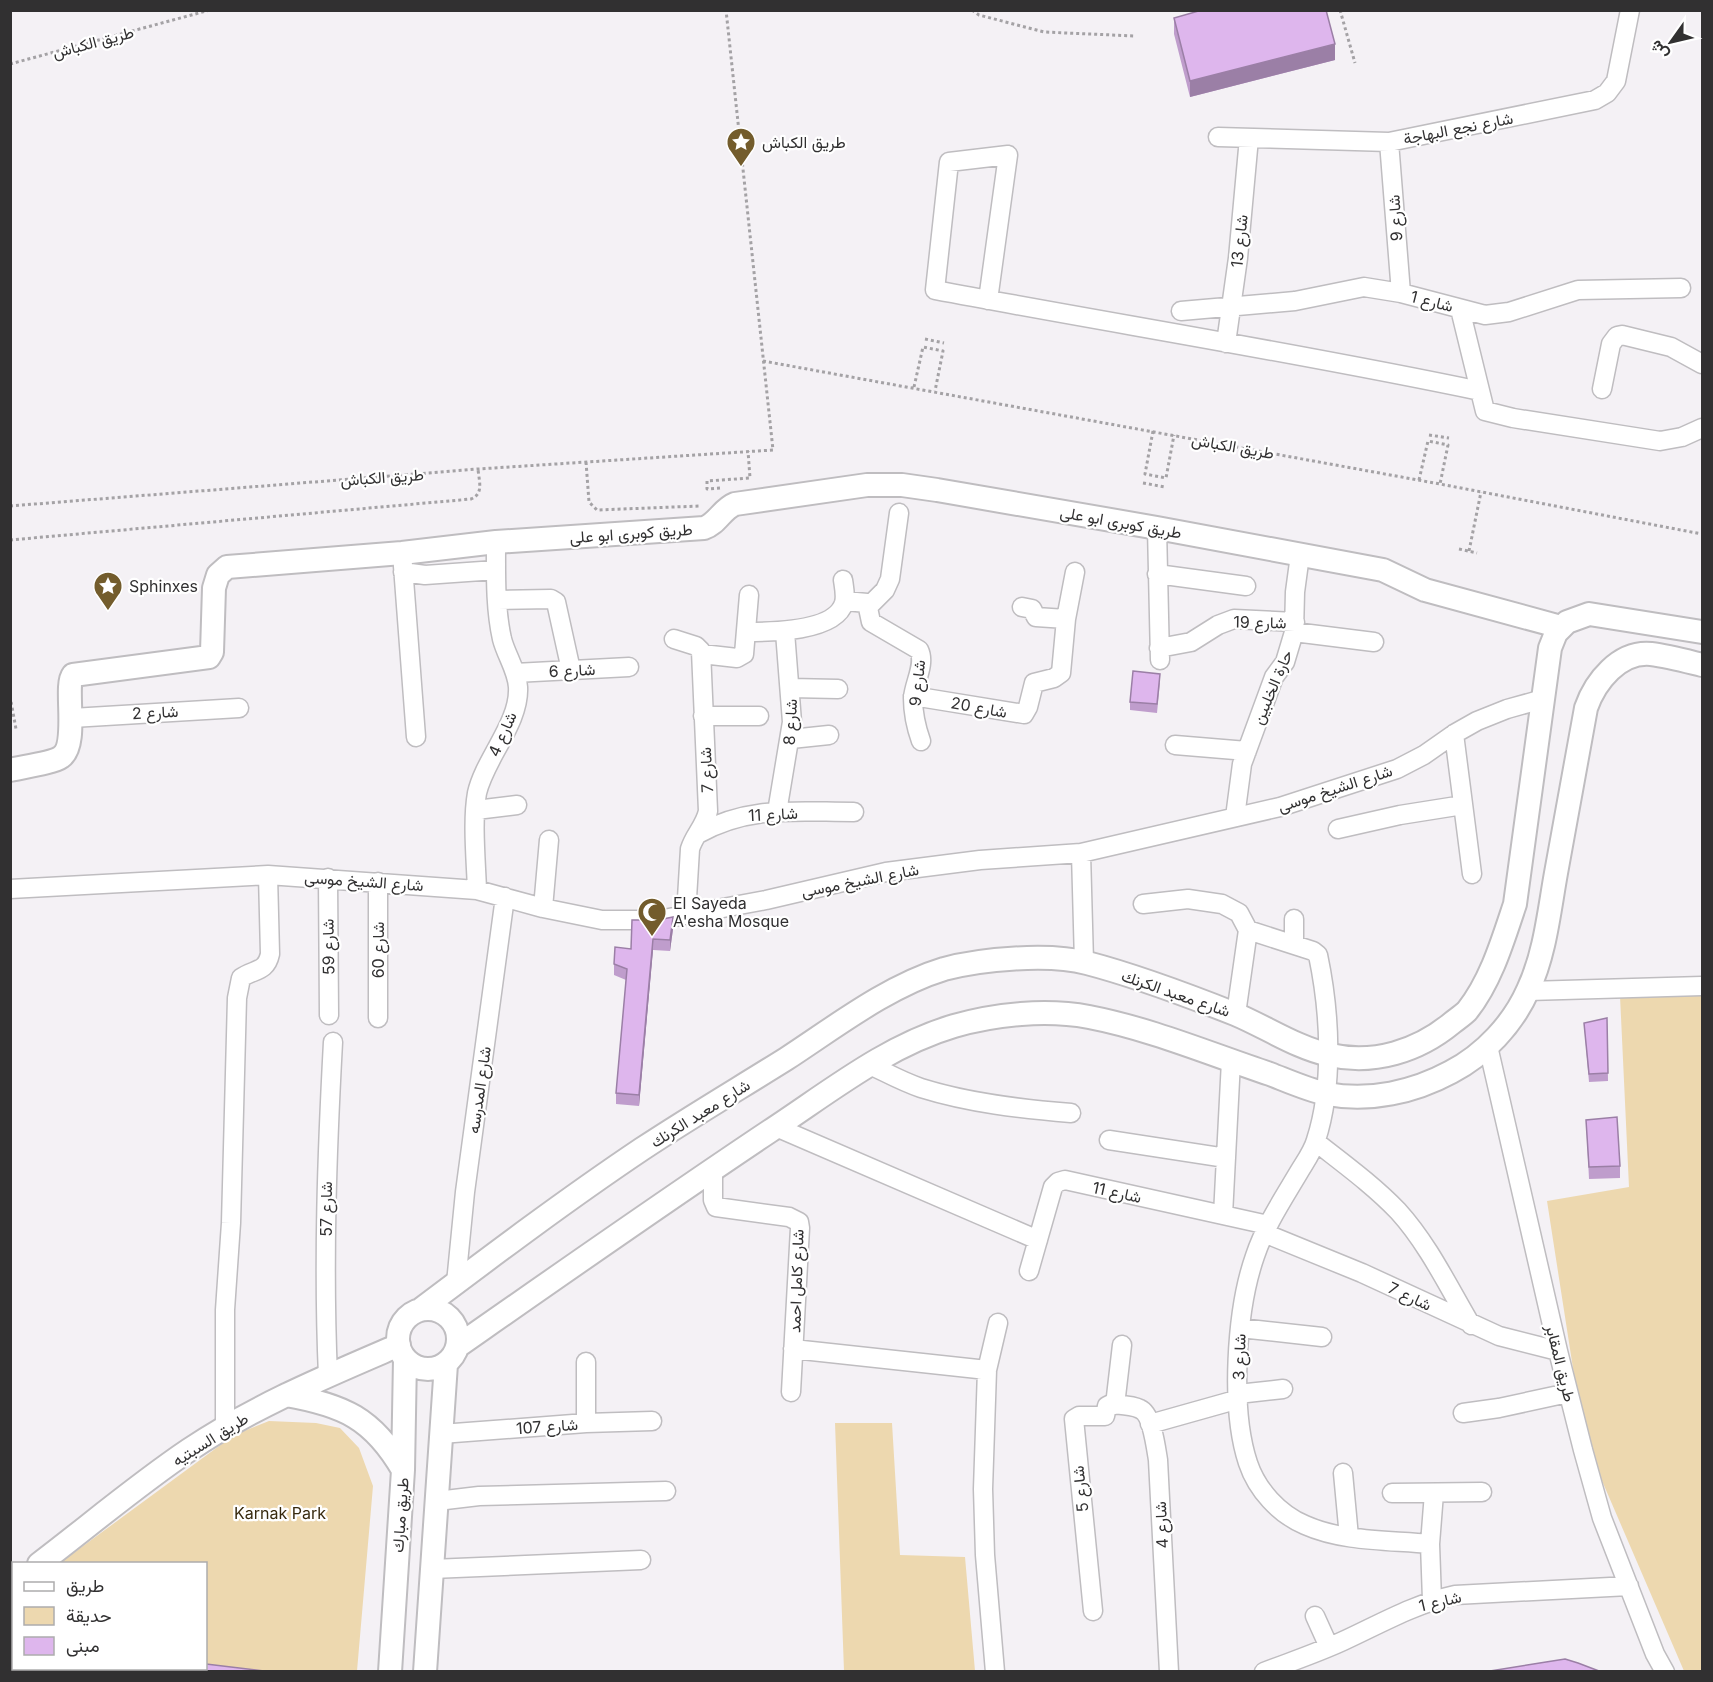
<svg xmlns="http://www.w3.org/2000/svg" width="1713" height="1682" viewBox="0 0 1713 1682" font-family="Inter,Vazirmatn,sans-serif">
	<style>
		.green { fill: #edd8af }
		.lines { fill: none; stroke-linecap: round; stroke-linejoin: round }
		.minor-casing { stroke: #bfbdc0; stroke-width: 21 }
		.tertiary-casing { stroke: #bfbdc0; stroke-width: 26 }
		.path { stroke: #a4a2a5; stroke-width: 3; stroke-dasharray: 3 3; stroke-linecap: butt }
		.minor { stroke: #fff; stroke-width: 18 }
		.tertiary { stroke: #fff; stroke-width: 22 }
		.wall { fill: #bf9dcc }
		.shaded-wall { fill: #9b7fa6 }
		.building { fill: #deb6ed; stroke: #9b7fa6; stroke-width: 1.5 }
		.labels { text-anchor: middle; stroke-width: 4.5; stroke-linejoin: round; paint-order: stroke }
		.street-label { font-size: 16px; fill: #313031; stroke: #fff }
		.poi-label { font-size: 16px; fill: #313031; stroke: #fff; text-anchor: start }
		.park-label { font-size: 16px; fill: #382a0e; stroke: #fff }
	</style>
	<rect width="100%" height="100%" fill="#f4f1f5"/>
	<path class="green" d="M 1702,993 L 1702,1671 L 1684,1671 L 1584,1439 L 1547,1201 L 1629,1187 L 1620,996 Z
		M 269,1421 L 316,1423 L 340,1428 L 359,1448 L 373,1486 L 357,1671 L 11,1671 L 10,1593 L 13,1592 L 14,1668 L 206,1668 L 206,1564 L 60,1563 L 234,1435 Z
		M 835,1423 L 892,1423 L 900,1555 L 965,1557 L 975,1671 L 844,1671 Z"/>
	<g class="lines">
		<g class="minor-casing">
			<path id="minor" d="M 1218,137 L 1389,142 L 1595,100 L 1607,93 L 1616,81 L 1630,10
				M 1389,142 L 1401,293
				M 988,300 L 1008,155 L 949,162 L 935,290 C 1116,324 1299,353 1480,391
				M 1460,309 L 1485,411 L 1513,418 L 1660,441 L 1682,437 L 1702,428
				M 1181,311 L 1295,301 L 1364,287 L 1401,293 L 1485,315 L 1509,312 L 1578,290 L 1681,288
				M 1226,343 L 1238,258 L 1249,138
				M 1602,389 L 1611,344 L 1617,336 L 1622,335 L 1671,347 L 1702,364
				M 1157,528 L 1160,660
				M 402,553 L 416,737
				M 403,572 L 425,575 L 496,570
				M 1157,574 L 1246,586
				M 498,600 L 551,599 L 556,602 L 571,670
				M 845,601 L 867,603 L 871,622 L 919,650 C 926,664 914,683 913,698 C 913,713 916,727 921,741
				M 869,606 L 885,590 L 890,579 L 899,513
				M 1022,607 L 1032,609 L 1036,617 L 1066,619
				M 746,632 C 770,632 835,632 844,603 C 846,596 844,587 843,580
				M 1294,632 L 1374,642
				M 674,639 L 696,646 L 701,651 L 708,811 C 705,826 694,835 690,849 L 686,915
				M 1159,648 L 1191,642 L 1218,625 L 1234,619 L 1295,622
				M 702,654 L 737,658 L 744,654 L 749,595
				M 515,673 L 629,667
				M 791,688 L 838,689
				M 913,696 L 1024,714 L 1028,707 L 1034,683 L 1054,678 L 1061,673 L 1066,619 L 1075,572
				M 703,716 L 759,716
				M 72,718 L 239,708
				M 1454,734 L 1472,874
				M 791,739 L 829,735
				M 1175,745 L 1247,751
				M 476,810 L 517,805
				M 777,812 L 792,722 L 785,632
				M 1235,817 L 1242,764 L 1274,677 L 1285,662 L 1294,632 L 1295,592 L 1300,555
				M 1338,829 L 1400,815 L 1463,805
				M 698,834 C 750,805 797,812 854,812
				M 1081,853 L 1084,962
				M 328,878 L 329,1015
				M 10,889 L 268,875 L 477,890 L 543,908 L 602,920 L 658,920 L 766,900 L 886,872 L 980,860 L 1081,853 L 1280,807 L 1397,769 L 1424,755 L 1454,734 L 1477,721 L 1507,709 L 1543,699
				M 477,890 C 476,861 472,821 477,793 C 485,758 520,723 518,687 C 517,670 506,655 502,639 C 495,608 496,574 496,542
				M 1143,904 L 1188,899 L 1222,904 L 1239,913 L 1248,930 L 1236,1014
				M 543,908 L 549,840
				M 1248,930 L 1313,951 L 1318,955 C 1330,1012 1334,1084 1316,1140 C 1313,1151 1305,1162 1299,1172 C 1283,1199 1265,1226 1255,1256 C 1236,1310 1230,1409 1248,1463 C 1257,1490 1279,1514 1305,1525 C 1343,1542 1389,1540 1430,1544
				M 1294,944 L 1294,919
				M 1528,991 L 1702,986
				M 378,1018 L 378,882
				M 1488,1046 L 1558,1351 L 1583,1450 L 1602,1518 L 1655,1654 L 1665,1672
				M 870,1065 C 887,1073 903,1082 921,1088 C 969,1103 1021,1109 1071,1113
				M 776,1127 L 1038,1240
				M 1109,1140 L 1226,1158
				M 1316,1142 C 1344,1164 1373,1185 1398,1211 C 1428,1244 1448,1286 1471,1325
				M 713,1169 L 713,1200 L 716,1207 L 789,1217 L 799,1222 L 800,1228 L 791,1392
				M 1223,1215 L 1231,1061
				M 1264,1233 L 1362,1273 L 1499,1336 L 1558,1351
				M 1029,1271 L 1053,1187 L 1058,1182 L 1065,1180 L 1268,1225
				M 456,1283 L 465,1192 L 505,897
				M 1240,1328 L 1322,1337
				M 793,1349 L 987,1370 L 998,1323
				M 987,1370 L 983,1489 L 985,1555 L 995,1672
				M 328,1376 C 323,1264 327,1153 333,1042
				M 1238,1394 L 1283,1389
				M 1115,1405 L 1122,1345
				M 1463,1413 L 1499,1408 L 1568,1393
				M 586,1423 L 586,1362
				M 1150,1424 L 1239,1399
				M 225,1427 L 225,1310 L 231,1223 L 237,998 L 241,978 C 253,969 266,973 270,954 L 268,875
				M 441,1434 L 586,1423 L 652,1421
				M 1343,1473 L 1349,1537
				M 1392,1493 L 1482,1492
				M 437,1501 L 479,1496 L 666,1491
				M 432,1569 L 641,1560
				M 1432,1600 L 1430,1544 L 1434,1493
				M 1093,1611 L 1074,1419 L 1079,1416 L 1105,1416 L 1107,1406 L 1111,1404 C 1120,1405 1132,1405 1140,1409 C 1152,1414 1156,1448 1158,1460 L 1169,1672
				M 1315,1616 L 1329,1647
				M 1264,1672 C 1290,1662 1317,1653 1343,1641 C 1380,1624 1414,1604 1455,1595 L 1629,1586"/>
		</g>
		<g class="tertiary-casing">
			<path id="tertiary" d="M 10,770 C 22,767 53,763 61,757 C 79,745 64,686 73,675 L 209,657 L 212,652 L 214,588 L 218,575 L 227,567 L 402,553 L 496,542 L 704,528 C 717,524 722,509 735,504 L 867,485 L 902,485 L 937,490 L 1157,528 L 1383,570 L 1425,590 L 1561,627
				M398 1339a30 30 0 1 1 60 0a30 30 0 1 1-60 0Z
				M 420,1310 C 493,1255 566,1200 642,1149 C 689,1118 738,1089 786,1059 C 835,1027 888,986 944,969 C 981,959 1049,953 1087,963 C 1137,976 1187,995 1235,1014 C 1266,1027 1297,1048 1330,1055 C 1374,1065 1418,1051 1452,1023 C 1457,1019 1463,1015 1467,1011 C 1491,981 1503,940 1515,904 L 1550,648 L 1556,633 L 1567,622 L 1589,614 L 1702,632
				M 458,1346 C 561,1274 665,1201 770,1131 C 828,1093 886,1046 954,1026 C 996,1014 1046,1009 1089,1017 C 1151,1029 1210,1054 1270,1074 C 1288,1081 1308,1090 1327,1094 C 1370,1102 1414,1092 1451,1072 C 1484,1055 1513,1024 1528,990 C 1545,954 1549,912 1556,873 C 1566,818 1576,763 1586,708 C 1595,682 1619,651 1651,654 C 1668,656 1686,661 1702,665
				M 286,1395 C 343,1405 373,1418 403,1470
				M 39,1564 C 89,1526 137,1485 189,1450 C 254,1406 327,1376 399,1345
				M 10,1581 L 14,1580
				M 390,1672 L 403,1470 L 405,1359
				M 425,1672 L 446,1364"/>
		</g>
		<path class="path" d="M 972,10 L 979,15 L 1044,32 L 1135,36
			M 1340,10 L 1355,63
			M 10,64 L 210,10
			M 925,339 L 944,343
			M 763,361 L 1440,484 L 1702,534
			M 914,387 L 923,347 L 943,351 L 935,391
			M 1153,431 L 1145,474 L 1166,478 L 1174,435
			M 1429,435 L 1449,438
			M 586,462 L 589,502 L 597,510 L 700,506
			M 1419,480 L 1428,441 L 1448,445 L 1440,484
			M 1143,483 L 1165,487
			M 720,488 L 707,489 L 707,481 L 750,478 L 748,451
			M 10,506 L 478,469 L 773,450 L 726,10
			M 10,540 L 471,499 C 484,494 479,481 478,469
			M 1459,549 L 1477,553
			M 1469,551 L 1481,492
			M 10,696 L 16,729"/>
		<use href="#minor" class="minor"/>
		<use href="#tertiary" class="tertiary"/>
	</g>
	<path class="wall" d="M 1174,18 L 1335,60 L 1190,97 L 1174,34 Z
		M 1160,682 L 1157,713 L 1130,710 L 1130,702 Z
		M 673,929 L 670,951 L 653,950 L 639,1106 L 616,1104 L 616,1093 L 626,980 L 614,975 L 614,964 L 631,949 Z
		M 1607,1018 L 1608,1081 L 1589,1082 L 1584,1023 Z
		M 1586,1120 L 1620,1166 L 1620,1178 L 1589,1179 Z"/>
	<path class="shaded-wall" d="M 1335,44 L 1335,60 L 1190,97 L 1190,81 Z
		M 673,917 L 673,929 L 670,951 L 670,940 Z
		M 653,939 L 653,950 L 639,1106 L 639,1095 Z"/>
	<path class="building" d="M 1202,10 L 1326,10 L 1335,44 L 1190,81 L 1174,18 Z
		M 1133,671 L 1160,674 L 1157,704 L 1130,702 Z
		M 673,917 L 670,940 L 653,939 L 639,1095 L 616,1093 L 627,969 L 614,964 L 615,947 L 631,949 L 632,920 L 658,920 Z
		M 1607,1018 L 1608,1073 L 1589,1074 L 1584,1023 Z
		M 1617,1117 L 1620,1166 L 1589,1167 L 1586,1120 Z
		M 1565,1659 L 1578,1663 L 1599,1671 L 1490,1671 L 1546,1662 Z
		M 206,1664 L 264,1671 L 151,1671 L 152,1668 L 206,1668 Z"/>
	<defs>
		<g id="sight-pin" transform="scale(1.5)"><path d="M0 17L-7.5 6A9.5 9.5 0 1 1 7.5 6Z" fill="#735c2c" stroke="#fff"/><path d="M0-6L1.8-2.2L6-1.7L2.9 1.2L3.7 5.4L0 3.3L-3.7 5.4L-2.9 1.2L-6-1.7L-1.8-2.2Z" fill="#fff"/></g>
		<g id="mosque-pin" transform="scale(1.5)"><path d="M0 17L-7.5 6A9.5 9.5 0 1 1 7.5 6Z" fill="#735c2c" stroke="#fff"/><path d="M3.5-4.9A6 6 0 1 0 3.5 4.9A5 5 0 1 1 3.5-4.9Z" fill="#fff"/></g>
	</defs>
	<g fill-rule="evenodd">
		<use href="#sight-pin" x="741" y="142"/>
		<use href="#sight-pin" x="108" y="586"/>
		<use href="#mosque-pin" x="652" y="912"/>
	</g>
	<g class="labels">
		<g class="street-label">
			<text transform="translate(93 42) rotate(-15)" y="6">طريق الكباش</text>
			<text transform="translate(1458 128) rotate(-11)" y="6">شارع نجع البهاجة</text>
			<text transform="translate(1395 218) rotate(-94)" y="6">شارع 9</text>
			<text transform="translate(1239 241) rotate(-84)" y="6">شارع 13</text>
			<text transform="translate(1432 301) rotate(14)" y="6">شارع 1</text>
			<text transform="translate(1233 446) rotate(10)" y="6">طريق الكباش</text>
			<text transform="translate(382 477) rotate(-4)" y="6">طريق الكباش</text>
			<text transform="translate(1121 522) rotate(10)" y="6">طريق كوبرى ابو على</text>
			<text transform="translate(631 533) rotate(-4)" y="6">طريق كوبرى ابو على</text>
			<text transform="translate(1260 622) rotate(1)" y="6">شارع 19</text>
			<text transform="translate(572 670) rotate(-3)" y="6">شارع 6</text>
			<text transform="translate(917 683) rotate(-84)" y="6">شارع 9</text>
			<text transform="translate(1272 687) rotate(-67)" y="6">حارة الخلبين</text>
			<text transform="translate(979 707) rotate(10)" y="6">شارع 20</text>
			<text transform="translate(155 712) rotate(-3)" y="6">شارع 2</text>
			<text transform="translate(790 722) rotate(-87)" y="6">شارع 8</text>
			<text transform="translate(502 734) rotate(-66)" y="6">شارع 4</text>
			<text transform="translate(706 770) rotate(-93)" y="6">شارع 7</text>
			<text transform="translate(1335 788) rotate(-18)" y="6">شارع الشيخ موسى</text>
			<text transform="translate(773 814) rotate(-3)" y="6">شارع 11</text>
			<text transform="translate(860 880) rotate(-11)" y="6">شارع الشيخ موسى</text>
			<text transform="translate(364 881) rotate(4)" y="6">شارع الشيخ موسى</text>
			<text transform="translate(328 947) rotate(-91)" y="6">شارع 59</text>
			<text transform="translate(378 950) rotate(-90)" y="6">شارع 60</text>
			<text transform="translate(1176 993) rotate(19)" y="6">شارع معبد الكرنك</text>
			<text transform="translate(479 1090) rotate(-82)" y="6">شارع المدرسه</text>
			<text transform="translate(700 1113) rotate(-32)" y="6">شارع معبد الكرنك</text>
			<text transform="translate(1117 1192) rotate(12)" y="6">شارع 11</text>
			<text transform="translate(326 1209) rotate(-90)" y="6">شارع 57</text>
			<text transform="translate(796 1281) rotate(-88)" y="6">شارع كامل احمد</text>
			<text transform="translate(1410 1296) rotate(25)" y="6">شارع 7</text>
			<text transform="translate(1239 1357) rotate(-88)" y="6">شارع 3</text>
			<text transform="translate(1561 1363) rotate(76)" y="6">طريق المقابر</text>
			<text transform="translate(547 1426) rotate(-4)" y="6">شارع 107</text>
			<text transform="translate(210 1439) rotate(-32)" y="6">طريق السبتيه</text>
			<text transform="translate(1080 1489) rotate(-96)" y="6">شارع 5</text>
			<text transform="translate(400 1515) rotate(-86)" y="6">طريق مبارك</text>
			<text transform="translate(1161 1525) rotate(-93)" y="6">شارع 4</text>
			<text transform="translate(1440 1601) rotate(-13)" y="6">شارع 1</text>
		</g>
		<g class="poi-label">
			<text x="762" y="148">طريق الكباش</text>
			<text x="129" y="592">Sphinxes</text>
			<text x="673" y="909">El Sayeda<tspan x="673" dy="18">A'esha Mosque</tspan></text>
		</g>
		<g class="park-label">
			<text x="280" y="1519">Karnak Park</text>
		</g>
	</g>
	<rect width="1713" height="1682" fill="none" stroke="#313031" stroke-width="24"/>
	<rect x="12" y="1562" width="195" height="108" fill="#ffffff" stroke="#adacad" stroke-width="1.5"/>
	<rect x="24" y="1582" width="30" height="9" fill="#ffffff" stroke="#adacad" stroke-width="1.5"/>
	<text x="66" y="1592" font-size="18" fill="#313031">طريق</text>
	<rect x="24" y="1607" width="30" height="18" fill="#edd8af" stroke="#adacad" stroke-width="1.5"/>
	<text x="66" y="1622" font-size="18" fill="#313031">حديقة</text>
	<rect x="24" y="1637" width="30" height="18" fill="#deb6ed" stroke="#adacad" stroke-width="1.5"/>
	<text x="66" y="1652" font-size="18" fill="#313031">مبنى</text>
	<g transform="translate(1671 42) rotate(236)" stroke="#ffffff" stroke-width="4.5" paint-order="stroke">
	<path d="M0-4.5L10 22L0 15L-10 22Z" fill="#313031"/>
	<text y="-9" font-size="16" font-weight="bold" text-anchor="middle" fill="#313031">ش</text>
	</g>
</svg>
